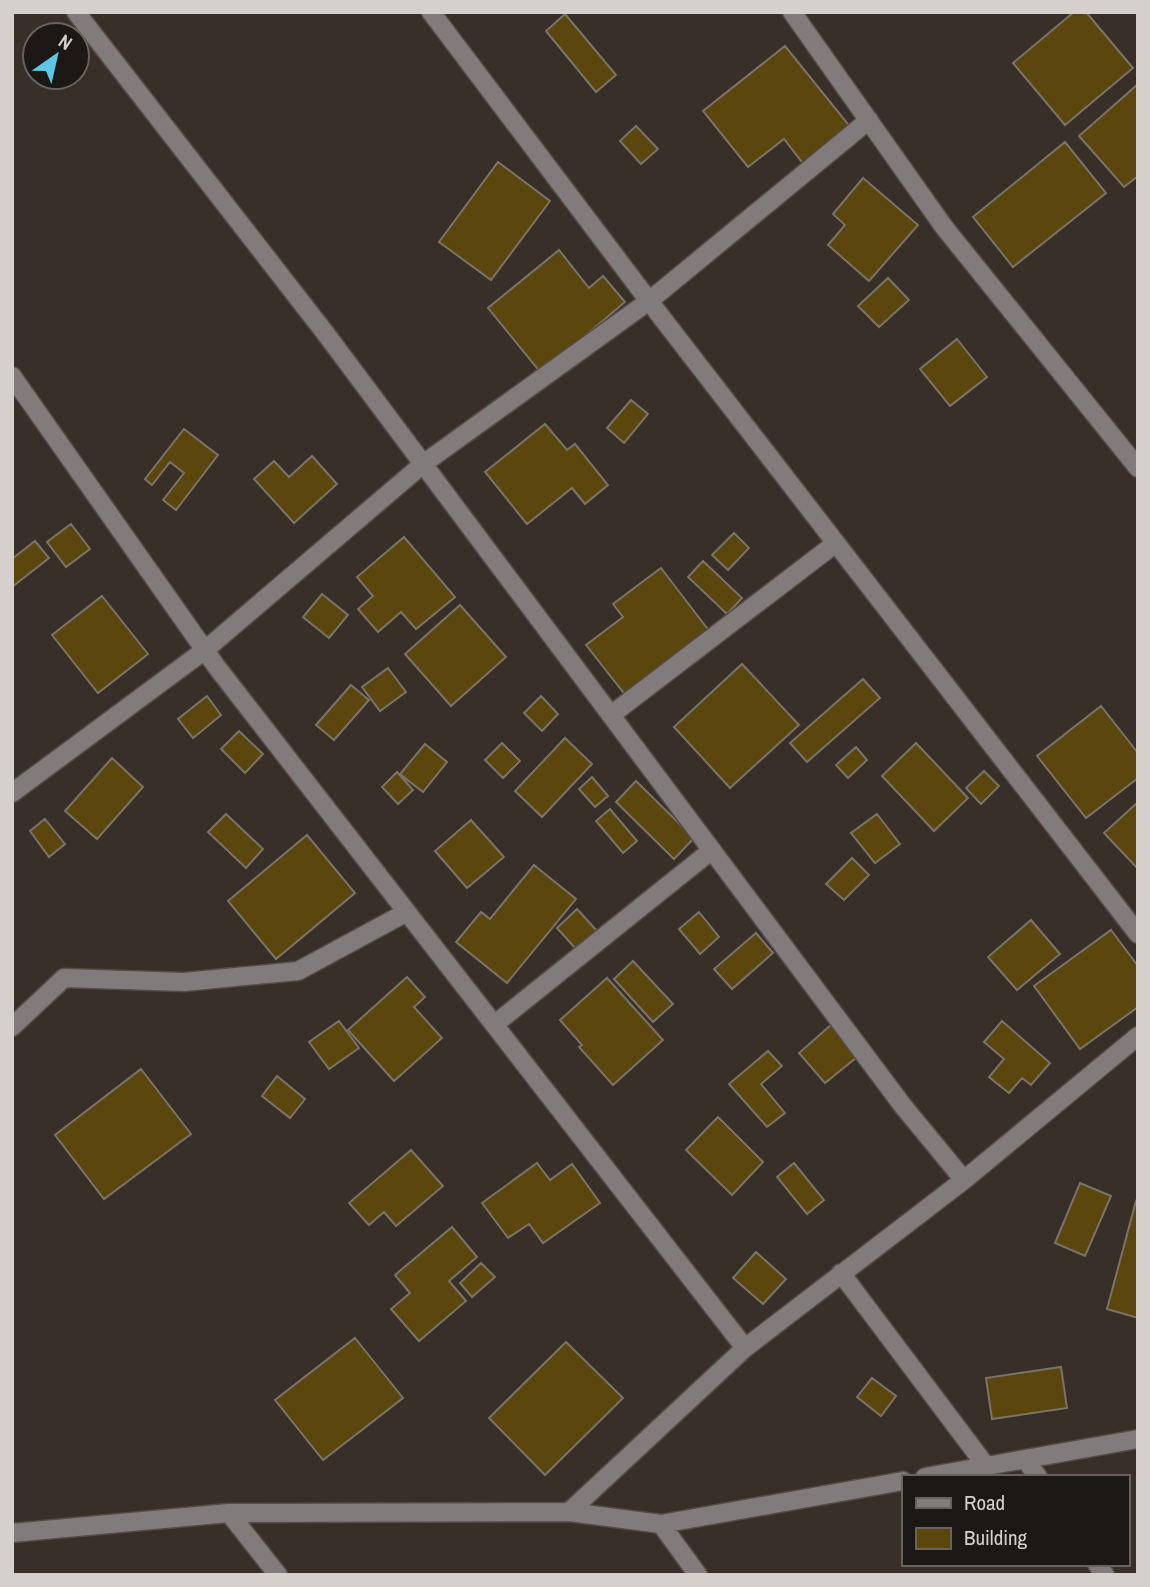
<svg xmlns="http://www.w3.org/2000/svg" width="1150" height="1587" viewBox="0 0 1150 1587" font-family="'Archivo Narrow',sans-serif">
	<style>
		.building { fill: #5b460d; stroke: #797469; stroke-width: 2 }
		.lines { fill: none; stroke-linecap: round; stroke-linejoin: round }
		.minor-casing { stroke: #544c46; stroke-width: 21 }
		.minor { stroke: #827b7b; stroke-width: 18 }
	</style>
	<rect width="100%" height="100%" fill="#382f28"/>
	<path class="building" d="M 1074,12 L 1086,12 L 1133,68 L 1065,125 L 1013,63 Z
		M 565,14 L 616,75 L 596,92 L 546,31 Z
		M 785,46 L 852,129 L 805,166 L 784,139 L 748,167 L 703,111 Z
		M 1138,84 L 1138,176 L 1124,187 L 1079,136 Z
		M 636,126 L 658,149 L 641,164 L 620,141 Z
		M 1065,142 L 1106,193 L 1013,267 L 973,217 Z
		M 498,162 L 550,201 L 491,280 L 439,242 Z
		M 863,178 L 918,225 L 869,281 L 828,245 L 845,225 L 833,214 Z
		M 559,250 L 589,288 L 603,276 L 625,302 L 541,373 L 488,308 Z
		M 888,278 L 909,300 L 879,327 L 858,306 Z
		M 957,339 L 987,377 L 950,406 L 920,369 Z
		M 631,400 L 648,414 L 624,443 L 607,428 Z
		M 545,424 L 567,450 L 575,444 L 608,485 L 585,504 L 572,488 L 527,524 L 485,472 Z
		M 184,429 L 218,455 L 176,510 L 163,500 L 184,473 L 170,462 L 152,485 L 145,479 Z
		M 312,456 L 337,484 L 294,523 L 254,479 L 274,461 L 289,477 Z
		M 71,524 L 90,549 L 66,567 L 47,542 Z
		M 734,533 L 749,548 L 728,570 L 712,555 Z
		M 404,537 L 455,597 L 416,629 L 401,612 L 378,632 L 358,609 L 373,596 L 357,577 Z
		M 35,541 L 49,558 L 12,587 L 12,559 Z
		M 703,561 L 742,598 L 727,614 L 688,577 Z
		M 661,568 L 710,632 L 627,697 L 586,645 L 623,617 L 613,604 Z
		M 322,594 L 348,615 L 329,638 L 303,617 Z
		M 102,596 L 148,654 L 98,693 L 52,635 Z
		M 460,605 L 506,657 L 451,706 L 405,654 Z
		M 742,664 L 799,725 L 730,788 L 674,727 Z
		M 388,668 L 406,692 L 380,711 L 362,687 Z
		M 863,679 L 880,698 L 807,762 L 790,743 Z
		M 351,685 L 369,700 L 334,740 L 316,725 Z
		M 207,696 L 221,715 L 193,738 L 178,719 Z
		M 541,696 L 558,714 L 542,731 L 524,713 Z
		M 1101,706 L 1138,753 L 1138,778 L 1086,818 L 1037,756 Z
		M 239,731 L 263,754 L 245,773 L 221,749 Z
		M 565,738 L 592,764 L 542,817 L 515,791 Z
		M 502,743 L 520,761 L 503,778 L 485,760 Z
		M 916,743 L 968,798 L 934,831 L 882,776 Z
		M 425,744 L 447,762 L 423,792 L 400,774 Z
		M 856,747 L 867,760 L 848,778 L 836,765 Z
		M 112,758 L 143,787 L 97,839 L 65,811 Z
		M 984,771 L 999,786 L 981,804 L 966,788 Z
		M 397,772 L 413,790 L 398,804 L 382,787 Z
		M 592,777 L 608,796 L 595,807 L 579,789 Z
		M 636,781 L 694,838 L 674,859 L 616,802 Z
		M 1138,802 L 1138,869 L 1104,833 Z
		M 610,809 L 637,841 L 623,853 L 596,821 Z
		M 226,814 L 263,849 L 246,868 L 208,832 Z
		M 877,814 L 900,844 L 875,863 L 851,833 Z
		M 45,819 L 65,844 L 49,857 L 30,831 Z
		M 471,820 L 504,857 L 467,888 L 435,851 Z
		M 307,835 L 355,893 L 276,959 L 228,901 Z
		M 852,858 L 869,875 L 844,900 L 826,884 Z
		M 534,865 L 576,899 L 507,983 L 456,942 L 481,912 L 490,919 Z
		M 577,909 L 597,931 L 576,949 L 557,928 Z
		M 699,912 L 719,937 L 700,954 L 679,929 Z
		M 1031,920 L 1060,954 L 1017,990 L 988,957 Z
		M 1111,930 L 1138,966 L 1138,1007 L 1080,1049 L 1034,986 Z
		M 756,933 L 773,953 L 732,989 L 714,969 Z
		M 633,961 L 673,1004 L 653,1022 L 614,979 Z
		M 407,977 L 425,997 L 414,1007 L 442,1038 L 394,1081 L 348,1030 Z
		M 607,978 L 663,1040 L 613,1085 L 579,1047 L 582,1045 L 560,1020 Z
		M 339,1021 L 359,1048 L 329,1069 L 309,1042 Z
		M 1002,1021 L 1050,1063 L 1031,1085 L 1022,1078 L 1009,1093 L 989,1077 L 1004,1059 L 984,1042 Z
		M 831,1025 L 857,1057 L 825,1083 L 799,1053 Z
		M 768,1051 L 782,1066 L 761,1084 L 785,1113 L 767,1127 L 729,1084 Z
		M 141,1069 L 191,1134 L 104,1199 L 55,1135 Z
		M 277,1076 L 305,1099 L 290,1118 L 262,1096 Z
		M 718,1117 L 763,1162 L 732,1195 L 686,1150 Z
		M 411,1150 L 443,1186 L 396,1226 L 384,1212 L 369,1225 L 349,1203 Z
		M 537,1163 L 550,1180 L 572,1164 L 600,1203 L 543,1243 L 529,1224 L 508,1238 L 482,1203 Z
		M 794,1163 L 824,1200 L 807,1214 L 777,1177 Z
		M 1080,1183 L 1111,1196 L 1085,1256 L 1055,1243 Z
		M 1136,1201 L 1138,1202 L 1138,1318 L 1107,1309 Z
		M 452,1227 L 477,1257 L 449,1281 L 466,1301 L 419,1341 L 391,1309 L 410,1293 L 395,1275 Z
		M 756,1252 L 786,1279 L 763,1304 L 733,1278 Z
		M 481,1263 L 495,1277 L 472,1297 L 460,1283 Z
		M 355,1338 L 403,1398 L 323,1460 L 275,1400 Z
		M 566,1342 L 623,1398 L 545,1475 L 489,1418 Z
		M 1061,1367 L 1067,1408 L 992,1419 L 986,1378 Z
		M 872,1378 L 896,1396 L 881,1416 L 857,1397 Z"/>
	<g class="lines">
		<g class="minor-casing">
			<path id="minor" d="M 76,12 L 326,334 L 903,1106 L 964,1180
				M 431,12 L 649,301 L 1138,934
				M 792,12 L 944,227 L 1138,468
				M 12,376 L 216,666 L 745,1348
				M 611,715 L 836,543
				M 12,793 L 205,650 L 423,464 L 649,301 L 869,120
				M 495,1024 L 712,850
				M 12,1027 L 64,978 L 184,982 L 298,971 L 407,912
				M 841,1273 L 986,1466
				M 1025,1459 L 1038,1477
				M 925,1477 L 1138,1439
				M 569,1512 L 745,1348 L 964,1180 L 1138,1036
				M 229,1513 L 278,1575
				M 661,1524 L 698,1575
				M 12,1533 L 229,1513 L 569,1512 L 661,1524 L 903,1481
				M 1097,1564 L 1105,1575"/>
		</g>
		<use href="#minor" class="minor"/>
	</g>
	<rect width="1150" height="1587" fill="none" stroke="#d6d0cc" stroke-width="28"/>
	<rect x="902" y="1475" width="228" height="91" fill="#1c1815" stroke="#66625e" stroke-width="2"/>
	<rect x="916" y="1498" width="35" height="10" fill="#827b7b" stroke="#66625e" stroke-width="2"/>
	<text x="964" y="1510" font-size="21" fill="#d6d0cc">Road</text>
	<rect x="916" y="1528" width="35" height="21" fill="#5b460d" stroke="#66625e" stroke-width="2"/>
	<text x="964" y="1545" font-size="21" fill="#d6d0cc">Building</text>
	<g transform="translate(56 56) rotate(34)"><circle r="33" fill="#1c1815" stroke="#66625e" stroke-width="2"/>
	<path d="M0-5L12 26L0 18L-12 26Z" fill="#5dc7e8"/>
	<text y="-10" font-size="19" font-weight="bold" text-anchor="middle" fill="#d6d0cc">N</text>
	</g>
</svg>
